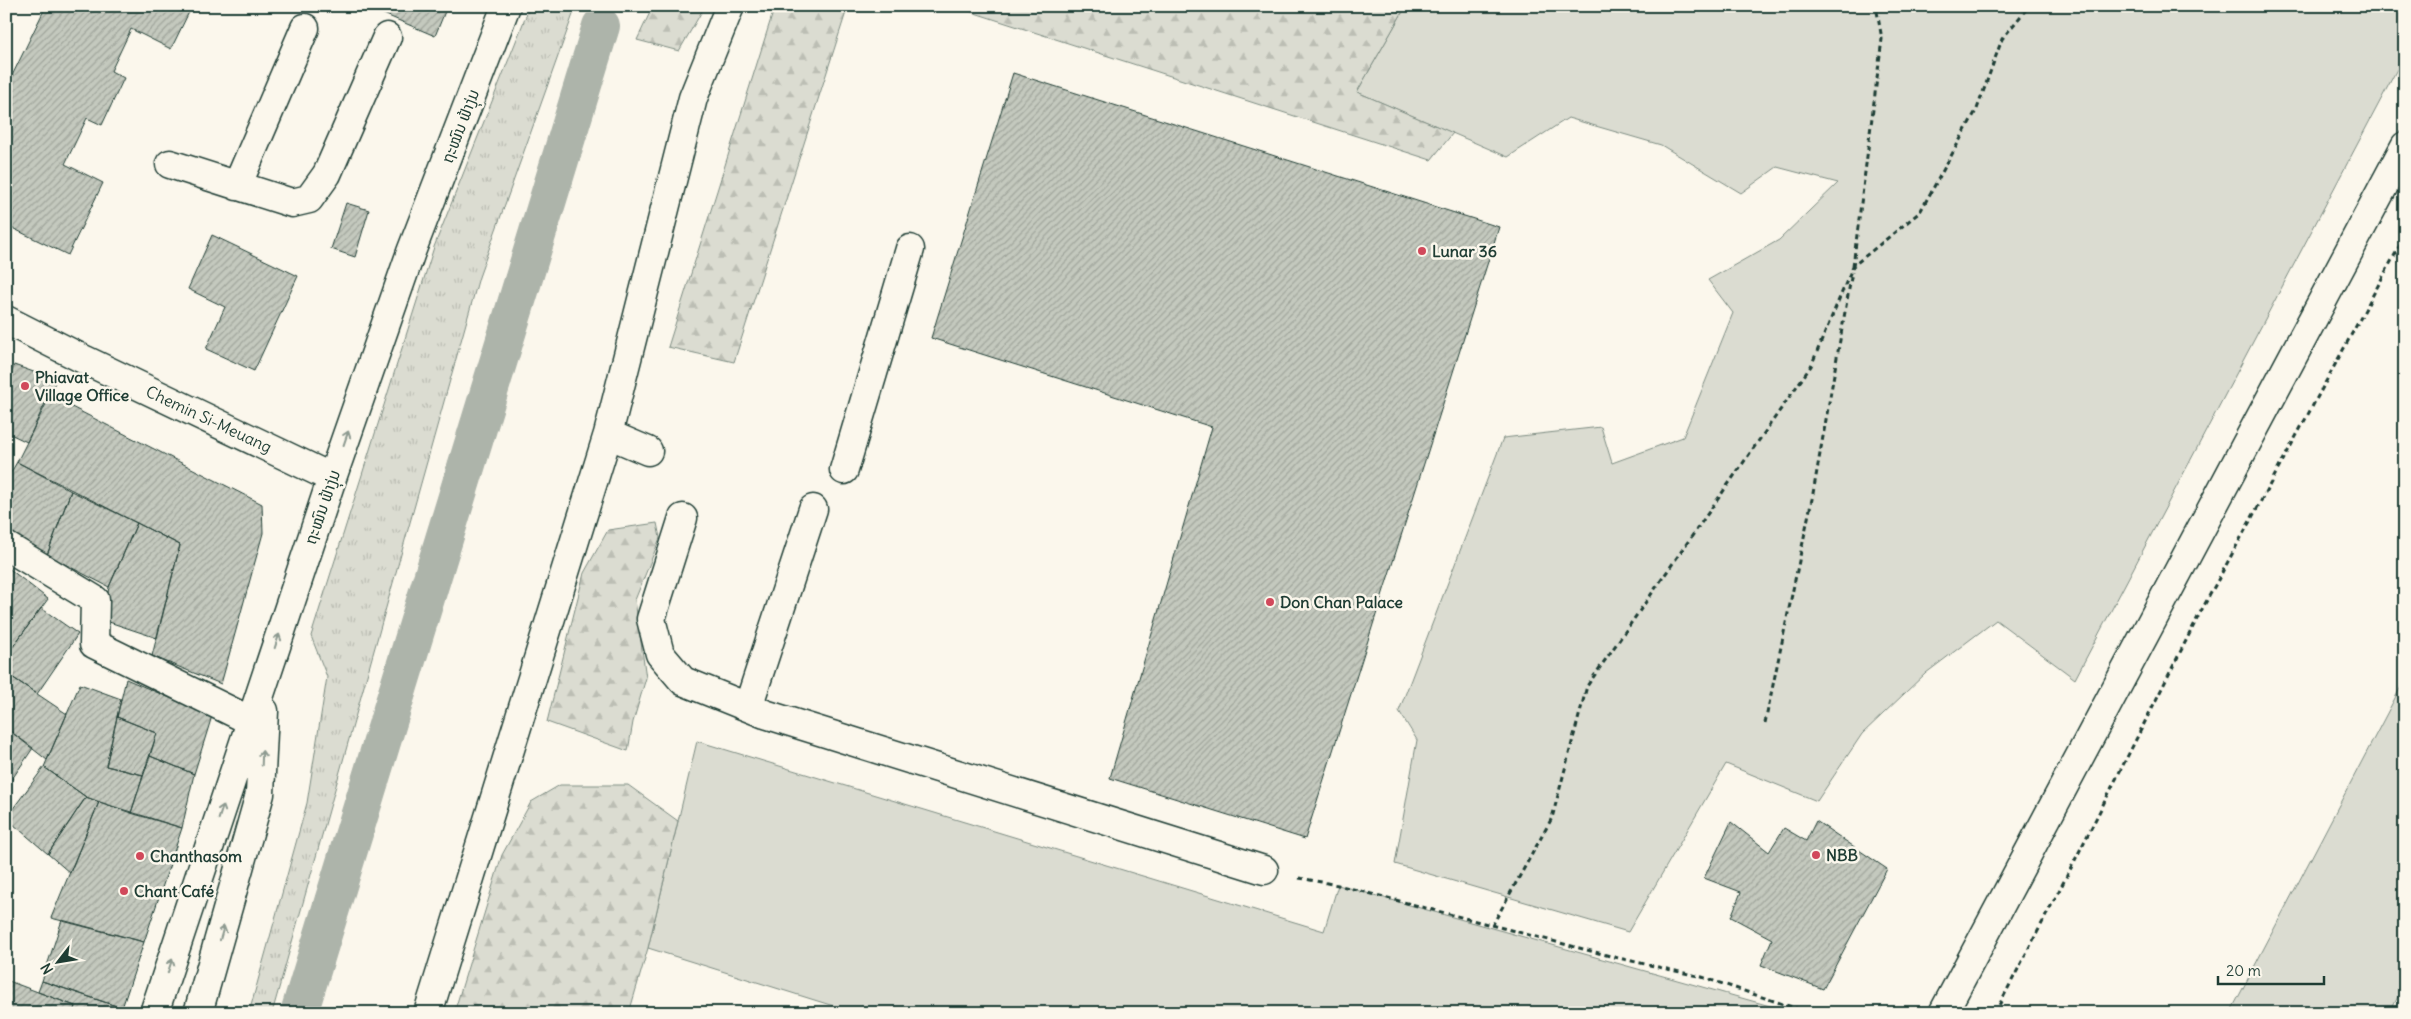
<svg xmlns="http://www.w3.org/2000/svg" width="2411" height="1019" viewBox="0 0 2411 1019" font-family="Delius,'Noto Sans Lao',sans-serif">
	<style>
		.grass { fill: #dbdcd1; stroke: #7d8c82 }
		.forest { fill: url(#forest-firs); stroke: #7d8c82 }
		.park { fill: url(#park-tufts); stroke: #7d8c82 }
		.lines { fill: none; stroke-linecap: round; stroke-linejoin: round }
		.canal { stroke: #adb4aa; stroke-width: 38 }
		.building { fill: url(#building-hatch); stroke: #1f3d34 }
		.minor-casing { stroke: #1f3d34; stroke-width: 31 }
		.path { stroke: #1f3d34; stroke-width: 3; stroke-dasharray: 5 4; stroke-linecap: butt }
		.minor { stroke: #fbf7ec; stroke-width: 28 }
		.oneway { stroke: #8d9a90 }
		.poi-dot { fill: #d1495b; stroke: #fbf7ec; stroke-width: 2 }
		.labels { text-anchor: middle; stroke-width: 5; stroke-linejoin: round; paint-order: stroke }
		.street-label { font-size: 16px; fill: #1f3d34; stroke: #fbf7ec }
		.poi-label { font-size: 16px; font-weight: bold; fill: #1f3d34; stroke: #fbf7ec; text-anchor: start }
	</style>
	<defs>
		<pattern id="forest-firs" width="22" height="20" patternUnits="userSpaceOnUse" patternTransform="scale(1.25)"><rect width="22" height="20" fill="#dbdcd1"/><path d="M5 1l3.5 6h-7zM16 11l3.5 6h-7z" fill="#bcbeb4"/></pattern>
		<pattern id="park-tufts" width="24" height="20" patternUnits="userSpaceOnUse" patternTransform="scale(1.25)"><rect width="24" height="20" fill="#dbdcd1"/><path d="M3 7l-1-3M5 7V3M7 7l1-3M15 17l-1-3M17 17v-4M19 17l1-3" fill="none" stroke="#bcbeb4"/></pattern>
		<pattern id="building-hatch" width="6" height="6" patternUnits="userSpaceOnUse" patternTransform="scale(1.25)"><rect width="6" height="6" fill="#c4c9be"/><path d="M-1 1l2-2M0 6l6-6M5 7l2-2" fill="none" stroke="#9fa49b"/></pattern>
	</defs>
	<rect width="100%" height="100%" fill="#fbf7ec"/>
	<filter id="ink" filterUnits="userSpaceOnUse"><feTurbulence type="fractalNoise" baseFrequency=".02" numOctaves="2"/><feDisplacementMap in="SourceGraphic" scale="10" xChannelSelector="R" yChannelSelector="G"/><feConvolveMatrix kernelMatrix="1 2 1 2 8 2 1 2 1" color-interpolation-filters="sRGB"/></filter>
	<g filter="url(#ink)">
		<path class="grass" d="M 1406,6 L 2405,6 L 2405,54 L 2075,679 L 1996,620 L 1926,673 L 1862,734 L 1817,801 L 1726,764 L 1628,932 L 1395,864 L 1417,740 L 1399,711 L 1503,438 L 1601,427 L 1612,463 L 1683,437 L 1733,313 L 1708,280 L 1779,240 L 1838,183 L 1777,167 L 1741,193 L 1661,145 L 1568,118 L 1508,157 L 1357,92 Z
			M 2405,679 L 2405,982 L 2390,1013 L 2230,1013 Z
			M 697,741 L 1324,931 L 1338,885 L 1795,1013 L 856,1013 L 648,948 Z"/>
		<path class="forest" d="M 653,6 L 705,6 L 679,51 L 637,40 Z
			M 775,6 L 848,6 L 734,362 L 668,347 Z
			M 953,6 L 1406,6 L 1357,92 L 1453,133 L 1431,160 Z
			M 657,523 L 660,538 L 635,600 L 646,678 L 633,722 L 628,751 L 547,722 L 584,573 L 608,530 Z
			M 560,785 L 628,785 L 678,821 L 648,948 L 629,1013 L 454,1013 L 502,855 L 531,802 Z"/>
		<path class="park" d="M 530,6 L 576,6 L 479,277 L 272,1013 L 249,1013 L 307,803 L 327,677 L 311,636 L 434,247 Z"/>
		<g class="lines">
			<path class="canal" d="M 299,1013 L 601,26"/>
		</g>
		<path class="building" d="M 46,6 L 192,6 L 171,49 L 131,29 L 111,71 L 124,78 L 102,125 L 87,118 L 65,164 L 103,183 L 68,255 L 6,225 L 6,88 Z
			M 365,6 L 442,6 L 446,9 L 435,36 Z
			M 1013,73 L 1499,227 L 1305,839 L 1110,778 L 1212,427 L 931,338 Z
			M 346,203 L 369,210 L 355,257 L 331,249 Z
			M 212,235 L 298,276 L 254,371 L 206,349 L 225,307 L 188,289 Z
			M 14,365 L 56,380 L 27,442 L 6,432 L 6,387 Z
			M 50,396 L 262,504 L 263,533 L 221,684 L 152,656 L 180,545 L 17,462 Z
			M 17,462 L 71,491 L 47,555 L 6,529 L 6,481 Z
			M 71,491 L 137,523 L 109,587 L 47,555 Z
			M 137,523 L 180,545 L 157,638 L 103,620 L 109,587 Z
			M 7,567 L 48,599 L 6,656 L 6,567 Z
			M 41,608 L 78,634 L 37,694 L 6,673 L 6,656 Z
			M 6,673 L 67,714 L 47,760 L 6,728 Z
			M 126,679 L 212,716 L 194,774 L 150,756 L 157,733 L 117,717 Z
			M 80,684 L 121,699 L 106,766 L 143,775 L 131,813 L 86,797 L 44,767 Z
			M 117,717 L 157,733 L 143,775 L 106,766 Z
			M 6,728 L 33,748 L 6,788 Z
			M 150,756 L 194,774 L 182,828 L 131,813 Z
			M 44,767 L 86,797 L 48,854 L 6,818 Z
			M 86,797 L 99,802 L 70,873 L 48,854 Z
			M 99,802 L 182,828 L 144,942 L 51,918 Z
			M 1816,821 L 1887,869 L 1823,989 L 1761,965 L 1772,939 L 1731,917 L 1741,892 L 1704,878 L 1731,822 L 1769,852 L 1784,828 L 1806,841 Z
			M 62,920 L 144,942 L 122,1008 L 42,981 Z
			M 6,980 L 75,1006 L 73,1013 L 6,1013 Z
			M 42,981 L 122,1008 L 120,1013 L 73,1013 L 75,1006 L 38,992 Z"/>
		<g class="lines">
			<g class="minor-casing">
				<path id="minor" d="M 170,164 L 292,203 L 309,199 L 327,174 L 387,37
					M 237,186 L 305,28
					M 6,320 L 85,360 L 332,478
					M 608,434 L 648,451
					M 844,470 L 910,249
					M 683,518 L 651,619 L 660,654 L 683,681 L 765,714 L 1264,870
					M 6,546 L 95,600 L 94,644 L 251,721
					M 748,707 L 813,509
					M 154,1013 L 332,478 L 411,252 L 506,6
					M 198,1013 L 260,794 L 264,711
					M 428,1013 L 608,434 L 693,98 L 730,6
					M 1943,1013 L 2405,146"/>
			</g>
			<path class="path" d="M 1853,266 L 1882,39 L 1876,6
				M 1765,723 L 1812,499 L 1852,272
				M 1299,878 L 1338,885 L 1610,956 L 1702,977 L 1810,1013
				M 1492,926 L 1552,818 L 1587,686 L 1811,366 L 1853,266 L 1920,212 L 1977,109 L 2002,39 L 2029,6
				M 1995,1013 L 2072,866 L 2200,613 L 2405,236"/>
			<use href="#minor" class="minor"/>
		</g>
		<defs><path id="oneway-shaft" d="M-6 0H5M1.5-3L5.5 0L1.5 3" fill="none" stroke-width="1.6" stroke-linecap="round" stroke-linejoin="round" transform="scale(1.25)"/></defs>
		<g class="oneway">
			<use href="#oneway-shaft" transform="translate(346 438) rotate(-71)"/>
			<use href="#oneway-shaft" transform="translate(277 641) rotate(-72)"/>
			<use href="#oneway-shaft" transform="translate(262 758) rotate(-88)"/>
			<use href="#oneway-shaft" transform="translate(221 812) rotate(-72)"/>
			<use href="#oneway-shaft" transform="translate(222 933) rotate(-74)"/>
			<use href="#oneway-shaft" transform="translate(170 966) rotate(-72)"/>
		</g>
	</g>
	<g class="poi-dot">
		<circle cx="1422" cy="251" r="5"/>
		<circle cx="25" cy="386" r="5"/>
		<circle cx="1270" cy="602" r="5"/>
		<circle cx="1816" cy="855" r="5"/>
		<circle cx="140" cy="856" r="5"/>
		<circle cx="124" cy="891" r="5"/>
	</g>
	<g class="labels">
		<g class="street-label">
			<text transform="translate(460 126) rotate(-69)" y="6">ຖະໝົນ ຟ້າງຸ່ມ</text>
			<text transform="translate(209 419) rotate(25)" y="6">Chemin Si-Meuang</text>
			<text transform="translate(322 507) rotate(-71)" y="6">ຖະໝົນ ຟ້າງຸ່ມ</text>
		</g>
		<g class="poi-label">
			<text x="1432" y="257">Lunar 36</text>
			<text x="35" y="383">Phiavat<tspan x="35" dy="18">Village Office</tspan></text>
			<text x="1280" y="608">Don Chan Palace</text>
			<text x="1826" y="861">NBB</text>
			<text x="150" y="862">Chanthasom</text>
			<text x="134" y="897">Chant Café</text>
		</g>
	</g>
	<rect width="2411" height="1019" fill="none" stroke="#fbf7ec" stroke-width="25"/>
	<rect x="12" y="12" width="2386" height="994" fill="none" stroke="#1f3d34" stroke-width="2" filter="url(#ink)"/>
	<g transform="translate(58 962) rotate(239)" stroke="#fbf7ec" stroke-width="4" paint-order="stroke">
	<path d="M0-4L9 19L0 12L-9 19Z" fill="#1f3d34"/>
	<text y="-8" font-size="14" font-weight="bold" text-anchor="middle" fill="#1f3d34">N</text>
	</g>
	<path d="M2218 976v8h106v-8" fill="none" stroke="#1f3d34" stroke-width="2.5"/>
	<text x="2226" y="976" font-size="15" fill="#1f3d34" stroke="#fbf7ec" stroke-width="4" paint-order="stroke">20 m</text>
</svg>
